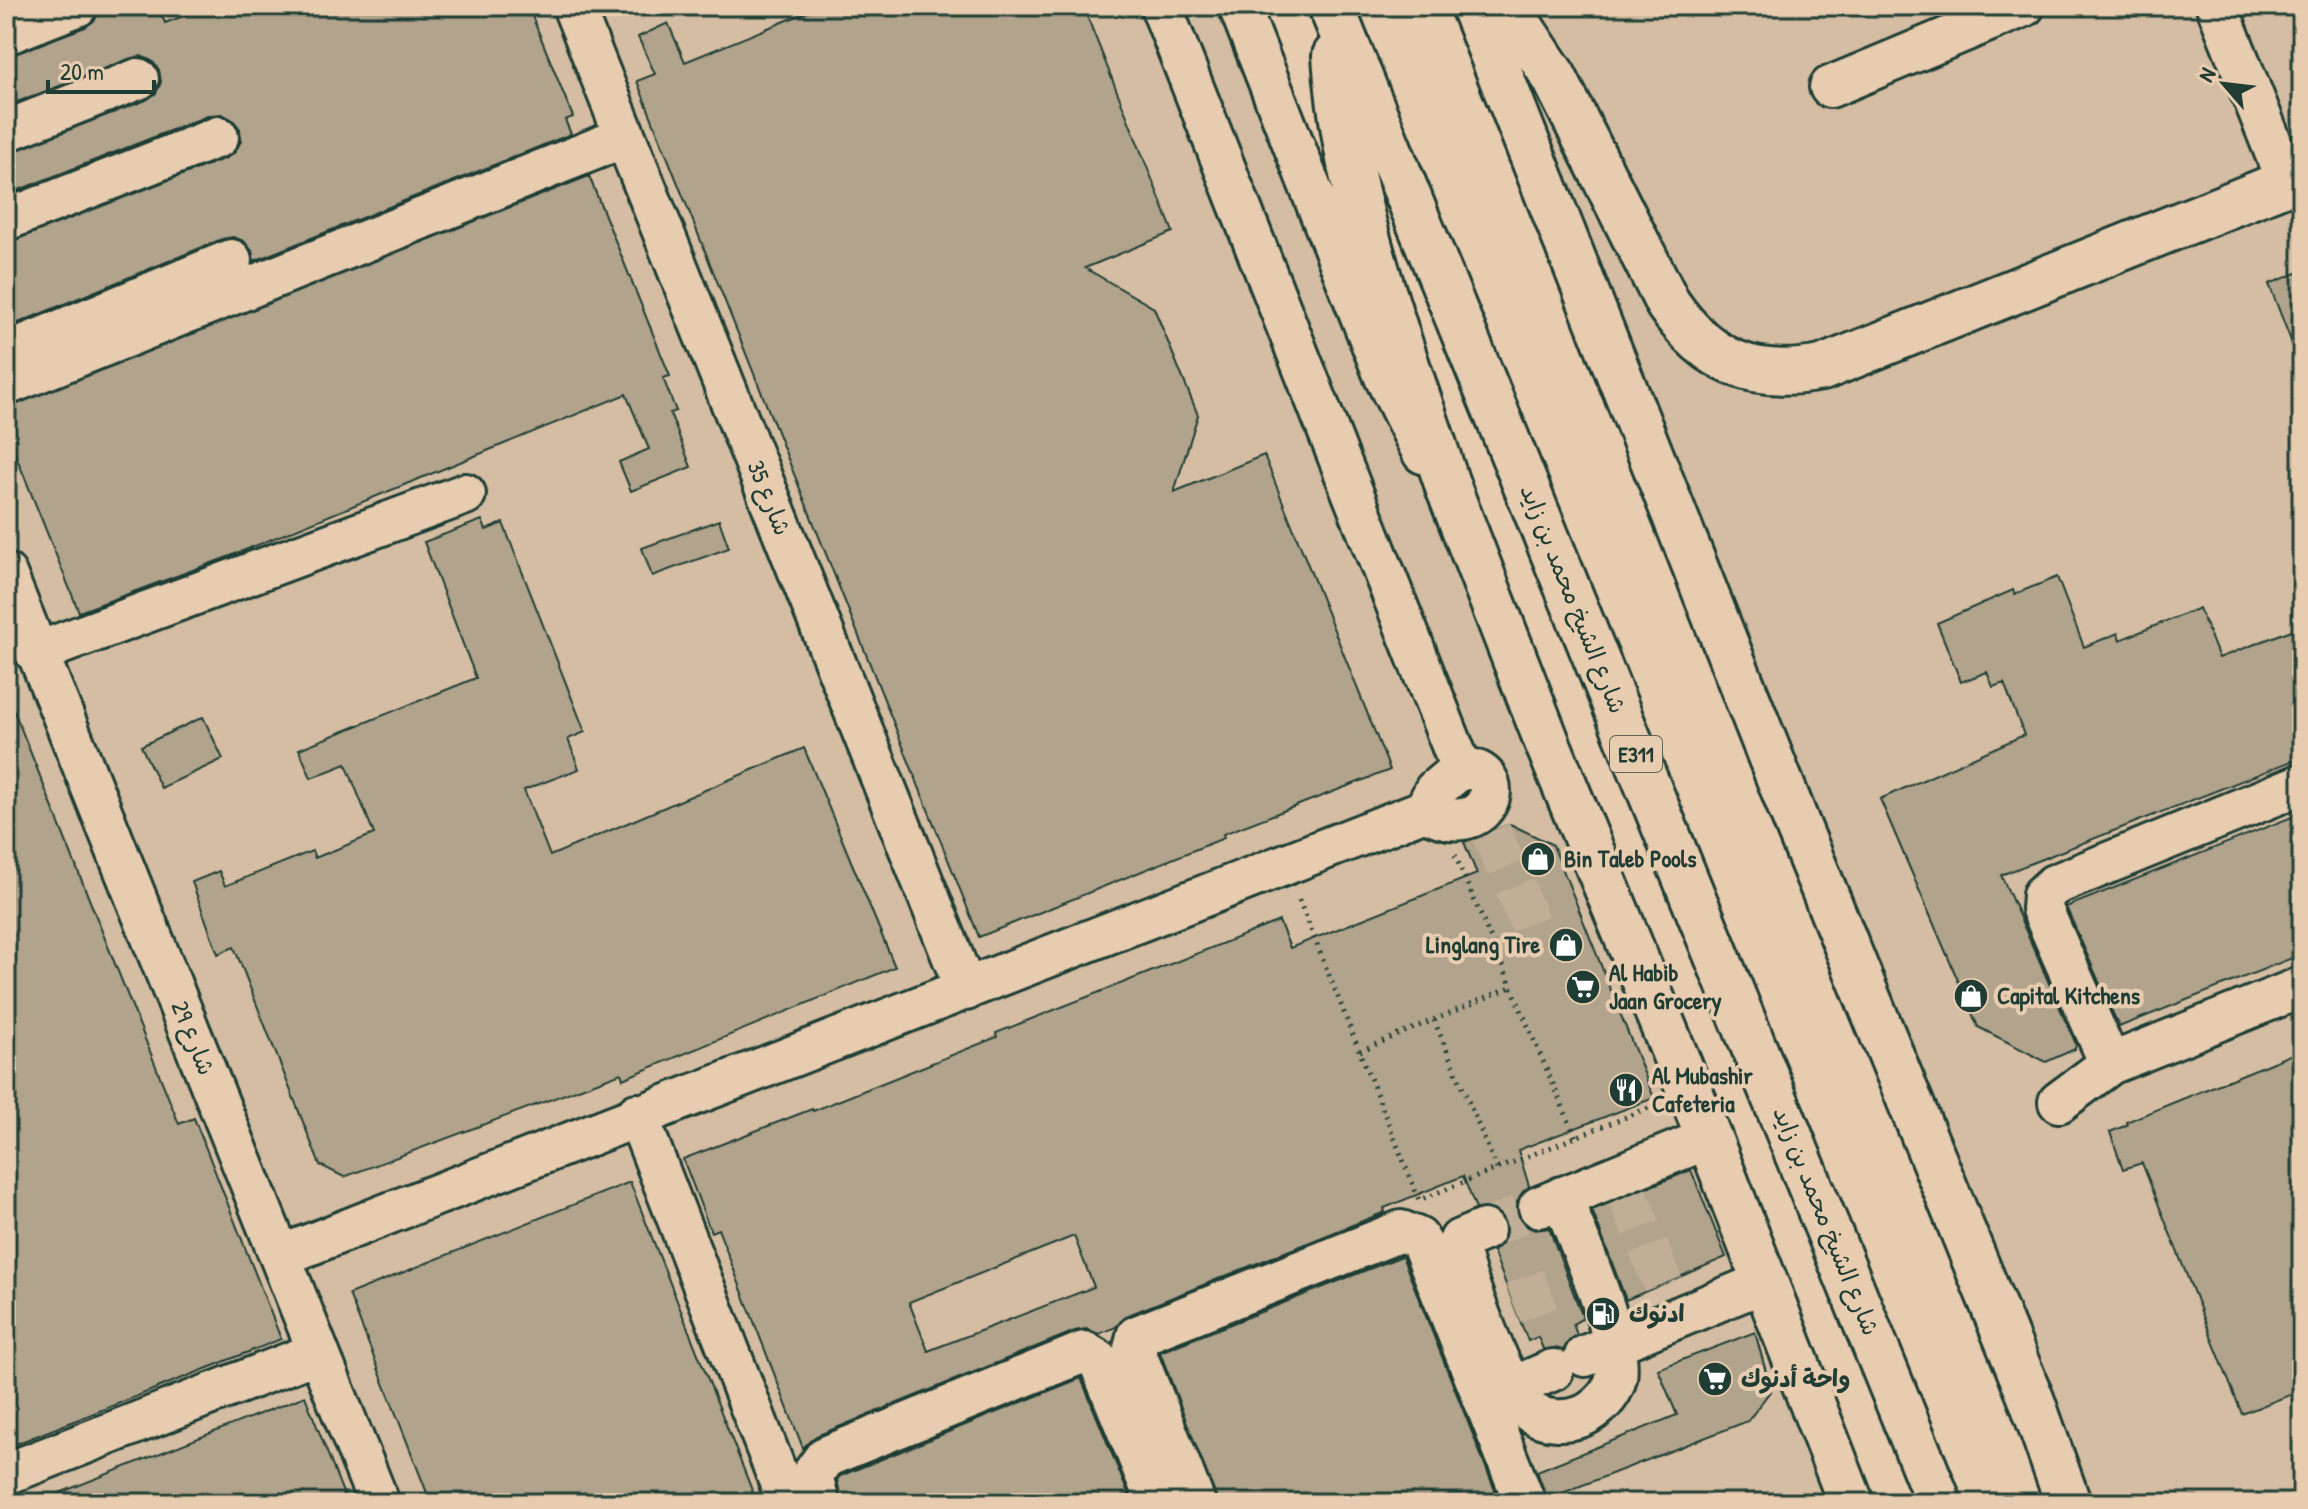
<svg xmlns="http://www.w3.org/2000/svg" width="2308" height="1509" viewBox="0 0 2308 1509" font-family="'Patrick Hand','Playpen Sans Arabic',sans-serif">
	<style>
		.built { fill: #d4bda2 }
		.building { fill: #b1a38c; stroke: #1f3d34; stroke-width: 2; fill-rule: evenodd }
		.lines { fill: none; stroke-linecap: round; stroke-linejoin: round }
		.minor-tunnel { stroke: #c0af96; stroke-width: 40; stroke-dasharray: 40 20; stroke-linecap: butt }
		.minor-casing { stroke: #1f3d34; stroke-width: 46 }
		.major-casing { stroke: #1f3d34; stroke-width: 50 }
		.highway-casing { stroke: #1f3d34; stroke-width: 50 }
		.path { stroke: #1f3d34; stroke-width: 5; stroke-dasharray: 2 6; stroke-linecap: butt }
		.minor { stroke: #e8ccaf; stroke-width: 40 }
		.major { stroke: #e8ccaf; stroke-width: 44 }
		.highway { stroke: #e8ccaf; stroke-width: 44 }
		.labels { text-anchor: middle; stroke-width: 8; stroke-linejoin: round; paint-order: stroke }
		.shield { fill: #e8ccaf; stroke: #5b6859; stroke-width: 2 }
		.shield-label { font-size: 22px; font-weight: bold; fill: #1f3d34 }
		.street-label { font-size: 24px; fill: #1f3d34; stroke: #e8ccaf }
		.poi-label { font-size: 24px; font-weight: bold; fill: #1f3d34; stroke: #e8ccaf; text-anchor: start }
	</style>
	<rect width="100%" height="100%" fill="#e8ccaf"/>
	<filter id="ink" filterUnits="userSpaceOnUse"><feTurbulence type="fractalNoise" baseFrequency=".0125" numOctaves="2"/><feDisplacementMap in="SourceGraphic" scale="16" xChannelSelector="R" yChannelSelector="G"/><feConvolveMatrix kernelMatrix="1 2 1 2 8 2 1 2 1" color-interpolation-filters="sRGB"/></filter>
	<g filter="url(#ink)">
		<path class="built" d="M 6,6 L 1253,6 L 1833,1503 L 6,1503 Z
			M 1491,6 L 2302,6 L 2302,1503 L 2091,1503 Z"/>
		<path class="building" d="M 99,6 L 158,6 L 165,23 L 210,6 L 528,6 L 573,117 L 565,120 L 571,134 L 254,261 L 252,251 L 244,241 L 233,237 L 222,239 L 6,328 L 6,242 L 226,158 L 235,152 L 241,141 L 240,129 L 233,120 L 222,114 L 210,115 L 6,195 L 6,153 L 146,100 L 156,93 L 161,82 L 159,70 L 152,61 L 141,56 L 6,106 L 6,56 L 85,27 L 95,20 Z
			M 822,6 L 1083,6 L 1173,232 L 1085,268 L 1154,308 L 1198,415 L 1174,492 L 1264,455 L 1390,770 L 1223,834 L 1224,838 L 979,937 L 637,81 L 655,74 L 638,37 L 668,23 L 685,62 Z
			M 589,176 L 670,376 L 663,378 L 676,411 L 670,413 L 691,467 L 631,491 L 619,462 L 649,449 L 626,394 L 228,557 L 79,612 L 6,431 L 6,407 Z
			M 2302,271 L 2302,364 L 2300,364 L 2269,284 Z
			M 482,520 L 486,530 L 503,523 L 585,732 L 568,739 L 579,769 L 524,790 L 550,856 L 804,748 L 895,967 L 623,1079 L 621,1073 L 344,1177 L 320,1165 L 234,947 L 218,954 L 192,882 L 219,871 L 225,886 L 312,851 L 315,858 L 374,834 L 346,764 L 311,778 L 299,749 L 476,678 L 424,542 Z
			M 719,520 L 729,548 L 652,576 L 642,548 Z
			M 2057,577 L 2084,647 L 2118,633 L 2120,640 L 2199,608 L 2219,658 L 2302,626 L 2302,757 L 2001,875 L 2076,1044 L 2075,1049 L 2046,1062 L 1978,1027 L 1880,799 L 2024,735 L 2004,683 L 1993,687 L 1987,672 L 1961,682 L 1937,623 L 2013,590 L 2015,594 Z
			M 6,691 L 179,1124 L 194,1118 L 281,1339 L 6,1448 Z
			M 203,717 L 223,759 L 161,788 L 141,746 Z
			M 2302,813 L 2302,954 L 2119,1027 L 2066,907 Z
			M 1510,824 L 1553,845 L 1654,1098 L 1518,1150 L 1529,1186 L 1516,1203 L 1518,1215 L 1524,1225 L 1535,1230 L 1549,1228 L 1583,1318 L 1573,1324 L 1577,1335 L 1563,1350 L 1543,1349 L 1538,1337 L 1528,1341 L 1493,1251 L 1503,1243 L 1505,1222 L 1497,1211 L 1476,1209 L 1463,1176 L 1384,1208 L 1385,1212 L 1128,1315 L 1116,1327 L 1099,1334 L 1086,1329 L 1075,1331 L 816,1436 L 803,1448 L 718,1229 L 711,1232 L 683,1159 L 812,1109 L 813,1111 L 997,1037 L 996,1033 L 1279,921 L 1290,948 L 1477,874 L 1464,842 ZM 1074,1236 L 1094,1287 L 928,1351 L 909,1302 Z
			M 2302,1050 L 2302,1390 L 2242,1414 L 2142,1163 L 2123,1169 L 2110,1132 L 2127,1125 L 2126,1122 Z
			M 1691,1170 L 1726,1257 L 1626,1300 L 1592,1210 Z
			M 630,1182 L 757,1503 L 431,1503 L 349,1294 Z
			M 1402,1256 L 1500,1503 L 1217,1503 L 1160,1352 Z
			M 1755,1332 L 1771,1390 L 1748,1421 L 1547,1499 L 1537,1471 L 1677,1415 L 1658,1369 Z
			M 1081,1378 L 1132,1503 L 842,1503 L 837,1480 L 840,1476 Z
			M 305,1396 L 347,1503 L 40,1503 L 39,1501 Z"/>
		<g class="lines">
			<path class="minor-tunnel" d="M 1491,831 L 1533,931
				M 1626,1191 L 1663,1284
				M 1484,1230 L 1536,1208
				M 1513,1303 L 1567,1282"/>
			<g class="minor-casing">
				<path id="minor" d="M 573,6 L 966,990
					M 1161,6 L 1461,768
					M 1239,6 L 1385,377 L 1423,453
					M 2217,6 L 2287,182 L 2302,176
					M 6,34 L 77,6
					M 1830,87 L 2024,6
					M 6,131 L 138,79
					M 6,220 L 218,137
					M 6,353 L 231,260
					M 6,385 L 625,137
					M 6,574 L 379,1503
					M 36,653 L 465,494
					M 2110,1064 L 2042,909 L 2043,895 L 2054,885 L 2302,784
					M 2059,1102 L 2110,1064 L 2302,987
					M 637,1114 L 788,1503
					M 1539,1207 L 1709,1138
					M 1484,1230 L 1460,1240 L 1457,1247 C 1466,1280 1506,1397 1532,1413 C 1546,1421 1564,1422 1580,1417 C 1596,1411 1612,1396 1616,1378 C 1624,1339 1576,1237 1562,1197
					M 281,1256 C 661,1105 1044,962 1425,810 L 1435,790 L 1461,768 C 1515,768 1488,846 1425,810
					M 1585,1356 L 1764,1282
					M 1511,1388 L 1553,1370
					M 6,1474 L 318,1352
					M 819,1503 L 812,1475 L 825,1457 L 1084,1352 L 1099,1361 L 1157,1503
					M 1195,1503 L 1134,1349 L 1137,1336 L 1401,1231 L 1418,1238 L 1423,1246 L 1525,1503"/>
			</g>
			<g class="major-casing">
				<path id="major" d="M 1448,487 L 1547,742 L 1709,1138 L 1851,1503"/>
			</g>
			<g class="highway-casing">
				<path id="highway" d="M 1331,6 L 1939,1503
					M 1473,6 L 1799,829 L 2032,1401 L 2068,1503
					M 1507,6 L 1554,77 L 1668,304 C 1708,362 1752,381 1822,368 L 2287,182
					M 1335,56 C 1345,205 1402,347 1448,487"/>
			</g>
			<path class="path" d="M 1455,855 L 1576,1138
				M 1299,900 L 1419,1200 L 1656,1105
				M 1434,1020 L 1497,1169
				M 1360,1051 L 1511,987"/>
			<use href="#minor" class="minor"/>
			<use href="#major" class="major"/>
			<use href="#highway" class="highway"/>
		</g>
	</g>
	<defs>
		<g id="shop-disc" transform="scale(1.8)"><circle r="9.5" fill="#1f3d34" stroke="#e8ccaf"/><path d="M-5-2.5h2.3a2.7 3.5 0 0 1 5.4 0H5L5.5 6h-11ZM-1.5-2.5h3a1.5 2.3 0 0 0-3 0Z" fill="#fff"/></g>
		<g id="supermarket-disc" transform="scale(1.8)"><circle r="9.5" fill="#1f3d34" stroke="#e8ccaf"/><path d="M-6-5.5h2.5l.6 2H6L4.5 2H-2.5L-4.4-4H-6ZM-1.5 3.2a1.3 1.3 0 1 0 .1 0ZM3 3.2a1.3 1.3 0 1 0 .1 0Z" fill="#fff"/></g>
		<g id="restaurant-disc" transform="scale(1.8)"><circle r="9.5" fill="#1f3d34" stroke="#e8ccaf"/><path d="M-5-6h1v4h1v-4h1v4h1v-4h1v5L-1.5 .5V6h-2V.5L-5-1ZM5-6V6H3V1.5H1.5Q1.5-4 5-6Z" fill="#fff"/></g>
		<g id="fuel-disc" transform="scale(1.8)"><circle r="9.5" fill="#1f3d34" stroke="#e8ccaf"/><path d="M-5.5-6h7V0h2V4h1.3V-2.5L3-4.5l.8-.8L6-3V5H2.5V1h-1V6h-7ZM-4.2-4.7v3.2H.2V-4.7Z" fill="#fff"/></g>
	</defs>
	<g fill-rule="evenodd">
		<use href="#shop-disc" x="1538" y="859"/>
		<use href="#shop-disc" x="1566" y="945"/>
		<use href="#supermarket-disc" x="1583" y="987"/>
		<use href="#shop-disc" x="1971" y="996"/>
		<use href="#restaurant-disc" x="1626" y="1090"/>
		<use href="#fuel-disc" x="1603" y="1314"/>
		<use href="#supermarket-disc" x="1715" y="1379"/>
	</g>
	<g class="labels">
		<rect class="shield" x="1610" y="736" width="52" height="36" rx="6"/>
		<g class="shield-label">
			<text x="1636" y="762">E311</text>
		</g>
		<g class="street-label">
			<text transform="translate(769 498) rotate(68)" y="8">شارع 35</text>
			<text transform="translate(1573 599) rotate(68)" y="8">شارع الشيخ محمد بن زايد</text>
			<text transform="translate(193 1038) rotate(68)" y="8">شارع 29</text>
			<text transform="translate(1826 1221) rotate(68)" y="8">شارع الشيخ محمد بن زايد</text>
		</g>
		<g class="poi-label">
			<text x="1564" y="867">Bin Taleb Pools</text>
			<text x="1540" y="953" text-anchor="end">Linglang Tire</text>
			<text x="1609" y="981">Al Habib<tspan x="1609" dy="28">Jaan Grocery</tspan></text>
			<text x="1997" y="1004">Capital Kitchens</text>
			<text x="1652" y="1084">Al Mubashir<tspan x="1652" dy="28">Cafeteria</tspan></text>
			<text x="1629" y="1322">ادنوك</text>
			<text x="1741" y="1387">واحة أدنوك</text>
		</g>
	</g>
	<rect width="2308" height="1509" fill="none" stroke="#e8ccaf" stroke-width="32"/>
	<rect x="16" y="16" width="2276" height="1477" fill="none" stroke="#1f3d34" stroke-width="3" filter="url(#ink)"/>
	<g transform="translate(2224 84) rotate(298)" stroke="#e8ccaf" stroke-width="6" paint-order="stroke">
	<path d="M0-6L14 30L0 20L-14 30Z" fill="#1f3d34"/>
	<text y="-12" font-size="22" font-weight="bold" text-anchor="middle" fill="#1f3d34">N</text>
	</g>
	<path d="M48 80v12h106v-12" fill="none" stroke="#1f3d34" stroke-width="4"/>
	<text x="60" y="80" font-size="24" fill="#1f3d34" stroke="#e8ccaf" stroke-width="6" paint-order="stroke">20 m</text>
</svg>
